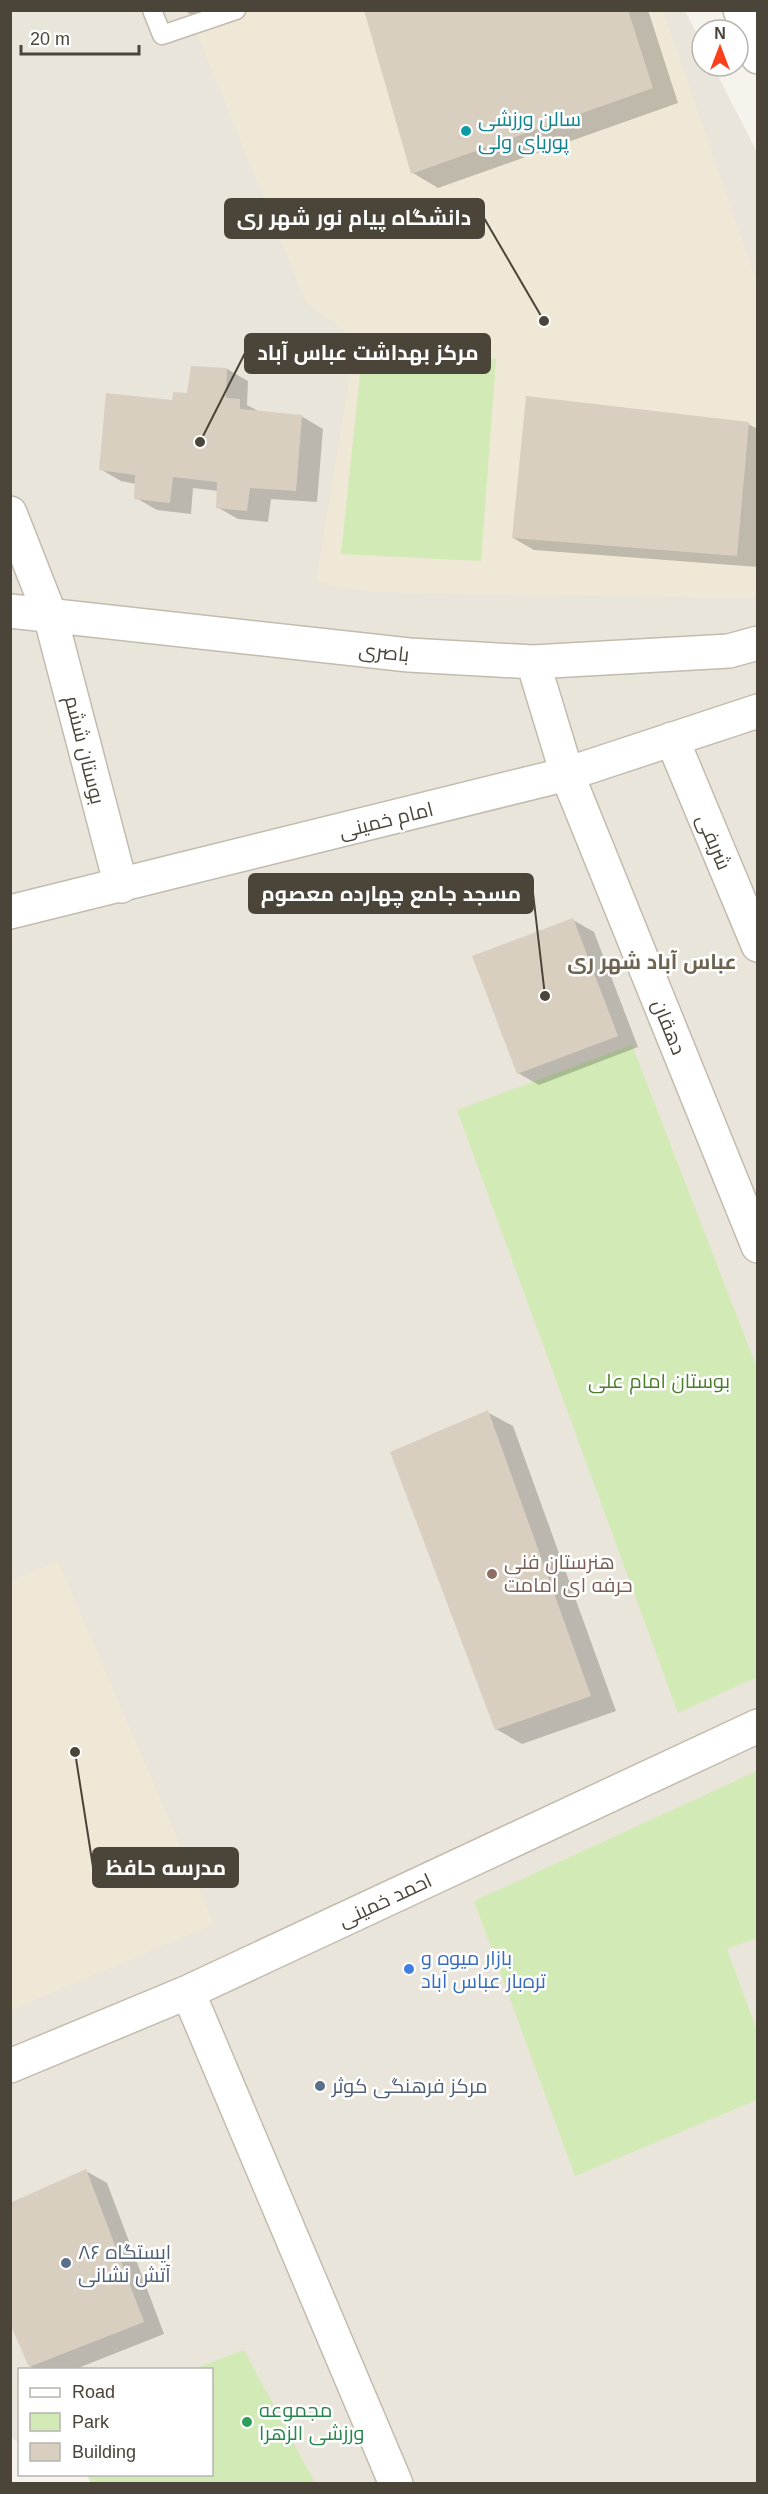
<svg xmlns="http://www.w3.org/2000/svg" width="768" height="2494" viewBox="0 0 768 2494" font-family="Helvetica,Cairo,sans-serif">
	<style>
		.residential { fill: #eae5da }
		.education { fill: #efe8d6 }
		.green { fill: #d2eab5 }
		.shadow { fill: #0003 }
		.building { fill: #d8cfc1 }
		.lines { fill: none; stroke-linecap: round; stroke-linejoin: round }
		.service-casing { stroke: #c2bbae; stroke-width: 21 }
		.minor-casing { stroke: #c2bbae; stroke-width: 36 }
		.tertiary-casing { stroke: #c2bbae; stroke-width: 36 }
		.service { stroke: #fff; stroke-width: 18 }
		.minor { stroke: #fff; stroke-width: 33 }
		.tertiary { stroke: #fff; stroke-width: 33 }
		.culture-dot { fill: #0f9aa8; stroke: #fff; stroke-width: 2 }
		.education-dot { fill: #8d6e63; stroke: #fff; stroke-width: 2 }
		.shop-dot { fill: #3f7fe0; stroke: #fff; stroke-width: 2 }
		.service-dot { fill: #5c6f8a; stroke: #fff; stroke-width: 2 }
		.leisure-dot { fill: #2e9e5b; stroke: #fff; stroke-width: 2 }
		.labels { text-anchor: middle; stroke-width: 5; stroke-linejoin: round; paint-order: stroke }
		.culture-label { font-size: 20px; fill: #0d838f; stroke: #fff; text-anchor: start }
		.street-label { font-size: 20px; fill: #4b4439; stroke: #fff }
		.park-label { font-size: 20px; fill: #4a7f2a; stroke: #fff }
		.education-label { font-size: 20px; fill: #785e54; stroke: #fff; text-anchor: start }
		.shop-label { font-size: 20px; fill: #366cbe; stroke: #fff; text-anchor: start }
		.service-label { font-size: 20px; fill: #4e5e75; stroke: #fff; text-anchor: start }
		.leisure-label { font-size: 20px; fill: #27864d; stroke: #fff; text-anchor: start }
		.neighbourhood-label { font-size: 21px; font-weight: bold; fill: #6e6250; stroke: #fff }
		.leader { fill: none; stroke: #4b4439; stroke-width: 2 }
		.callout-dot { fill: #4b4439; stroke: #fff; stroke-width: 2 }
		.callout { fill: #4b4439; stroke: #4b4439; stroke-width: 2 }
		.callout-label { font-size: 21px; text-anchor: middle; font-weight: bold; fill: #fff }
	</style>
	<rect width="100%" height="100%" fill="#f6f3ec"/>
	<path class="residential" d="M 10,11 L 685,11 L 702,44 L 702,66 L 713,66 L 757,152 L 757,2483 L 120,2484 L 212,2474 L 212,2370 L 20,2370 L 19,2442 L 11,2438 Z"/>
	<path class="education" d="M 188,11 L 663,11 L 757,283 L 758,593 L 753,598 L 374,592 L 316,582 L 356,339 L 306,302 Z
		M 58,1561 L 214,1924 L 11,2010 L 11,1581 Z"/>
	<path class="green" d="M 363,346 L 496,359 L 481,561 L 341,554 Z
		M 632,1045 L 757,1368 L 757,1677 L 678,1713 L 457,1110 Z
		M 757,1771 L 757,1938 L 727,1949 L 757,2031 L 757,2100 L 575,2176 L 474,1901 Z
		M 244,2350 L 315,2483 L 91,2483 L 87,2475 L 212,2474 L 212,2370 L 194,2369 Z"/>
	<path class="shadow" d="M 184,10 L 231,10 L 200,21 Z
		M 366,10 L 648,10 L 678,103 L 438,188 L 413,173 Z
		M 227,369 L 248,381 L 247,405 L 260,412 L 301,416 L 323,429 L 317,502 L 271,499 L 268,522 L 238,519 L 217,507 L 218,491 L 193,488 L 191,514 L 157,510 L 136,498 L 136,484 L 121,481 L 100,469 L 173,402 Z
		M 748,424 L 758,429 L 758,567 L 534,550 L 513,538 Z
		M 573,920 L 594,932 L 638,1047 L 539,1085 L 518,1073 Z
		M 487,1412 L 513,1426 L 616,1711 L 522,1744 L 496,1729 Z
		M 86,2171 L 107,2183 L 164,2334 L 73,2370 L 36,2370 L 30,2366 Z"/>
	<path class="building" d="M 364,10 L 628,10 L 653,88 L 411,174 Z
		M 191,366 L 227,368 L 226,398 L 240,399 L 240,409 L 302,415 L 296,491 L 250,488 L 247,511 L 216,508 L 217,482 L 173,477 L 170,503 L 134,499 L 135,475 L 99,470 L 106,393 L 172,400 L 173,392 L 187,393 Z
		M 526,396 L 749,422 L 737,556 L 512,538 Z
		M 573,918 L 618,1036 L 517,1074 L 472,956 Z
		M 488,1410 L 591,1696 L 495,1730 L 390,1452 Z
		M 86,2169 L 144,2322 L 29,2367 L 10,2324 L 10,2203 Z"/>
	<g class="lines">
		<g class="service-casing">
			<path id="service" d="M 152,10 L 162,35 L 236,10"/>
		</g>
		<g class="minor-casing">
			<path id="minor" d="M 10,513 L 50,615 L 121,886
				M 672,739 L 758,945"/>
		</g>
		<g class="tertiary-casing">
			<path id="tertiary" d="M 740,10 L 758,57
				M 10,611 L 409,655 L 533,662 L 729,651 L 758,643
				M 533,662 L 567,774 L 758,1246
				M 10,912 L 567,774 L 758,711
				M 188,1992 L 396,2484
				M 10,2066 L 188,1992 L 758,1726"/>
		</g>
		<use href="#service" class="service"/>
		<use href="#minor" class="minor"/>
		<use href="#tertiary" class="tertiary"/>
	</g>
	<circle class="culture-dot" cx="466" cy="131" r="6"/>
	<circle class="education-dot" cx="492" cy="1574" r="6"/>
	<circle class="shop-dot" cx="409" cy="1969" r="6"/>
	<g class="service-dot">
		<circle cx="320" cy="2086" r="6"/>
		<circle cx="66" cy="2263" r="6"/>
	</g>
	<circle class="leisure-dot" cx="247" cy="2422" r="6"/>
	<g class="labels">
		<g class="culture-label">
			<text x="478" y="126">سالن ورزشی<tspan x="478" dy="23">پوریای ولی</tspan></text>
		</g>
		<g class="street-label">
			<text transform="translate(384 652) rotate(6)" y="7">باصری</text>
			<text transform="translate(85 750) rotate(76)" y="7">بوستان ششم</text>
			<text transform="translate(386 820) rotate(-14)" y="7">امام خمینی</text>
			<text transform="translate(714 842) rotate(67)" y="7">شریفی</text>
			<text transform="translate(669 1027) rotate(68)" y="7">دهقان</text>
			<text transform="translate(385 1900) rotate(-25)" y="7">احمد خمینی</text>
		</g>
		<g class="park-label">
			<text x="659" y="1388">بوستان امام علی</text>
		</g>
		<g class="education-label">
			<text x="504" y="1569">هنرستان فنی<tspan x="504" dy="23">حرفه ای امامت</tspan></text>
		</g>
		<g class="shop-label">
			<text x="421" y="1965">بازار میوه و<tspan x="421" dy="23">تره‌بار عباس آباد</tspan></text>
		</g>
		<g class="service-label">
			<text x="332" y="2093">مرکز فرهنگی کوثر</text>
			<text x="78" y="2259">ایستگاه ۸۶<tspan x="78" dy="23">آتش نشانی</tspan></text>
		</g>
		<g class="leisure-label">
			<text x="259" y="2417">مجموعه<tspan x="259" dy="23">ورزشی الزهرا</tspan></text>
		</g>
		<g class="neighbourhood-label">
			<text x="652" y="969">عباس آباد شهر ری</text>
		</g>
	</g>
	<path class="leader" d="M544 321L484 218M200 442L245 353M545 996L533 893M75 1752L93 1867"/>
	<g class="callout-dot">
		<circle cx="544" cy="321" r="6"/>
		<circle cx="200" cy="442" r="6"/>
		<circle cx="545" cy="996" r="6"/>
		<circle cx="75" cy="1752" r="6"/>
	</g>
	<g class="callout">
		<rect x="225" y="199" width="259" height="39" rx="6"/>
		<rect x="245" y="334" width="245" height="39" rx="6"/>
		<rect x="249" y="874" width="284" height="39" rx="6"/>
		<rect x="93" y="1848" width="145" height="39" rx="6"/>
	</g>
	<g class="callout-label">
		<text x="354" y="225">دانشگاه پیام نور شهر ری</text>
		<text x="368" y="360">مرکز ‌بهداشت عباس آباد</text>
		<text x="391" y="901">مسجد جامع چهارده معصوم</text>
		<text x="166" y="1875">مدرسه حافظ</text>
	</g>
	<rect width="768" height="2494" fill="none" stroke="#4b4439" stroke-width="24"/>
	<rect x="18" y="2368" width="195" height="108" fill="#ffffff" stroke="#b7b4b0" stroke-width="1.5"/>
	<rect x="30" y="2388" width="30" height="9" fill="#ffffff" stroke="#b7b4b0" stroke-width="1.5"/>
	<text x="72" y="2398" font-size="18" fill="#4b4439">Road</text>
	<rect x="30" y="2413" width="30" height="18" fill="#d2eab5" stroke="#b7b4b0" stroke-width="1.5"/>
	<text x="72" y="2428" font-size="18" fill="#4b4439">Park</text>
	<rect x="30" y="2443" width="30" height="18" fill="#d8cfc1" stroke="#b7b4b0" stroke-width="1.5"/>
	<text x="72" y="2458" font-size="18" fill="#4b4439">Building</text>
	<g transform="translate(720 48)"><circle r="28" fill="#ffffff" stroke="#b7b4b0" stroke-width="1.5"/>
	<path d="M0-4.5L10 22L0 15L-10 22Z" fill="#fc3f1d"/>
	<text y="-9" font-size="16" font-weight="bold" text-anchor="middle" fill="#4b4439">N</text>
	</g>
	<path d="M21 45v9h118v-9" fill="none" stroke="#4b4439" stroke-width="3"/>
	<text x="30" y="45" font-size="18" fill="#4b4439" stroke="#ffffff" stroke-width="4.5" paint-order="stroke">20 m</text>
</svg>
